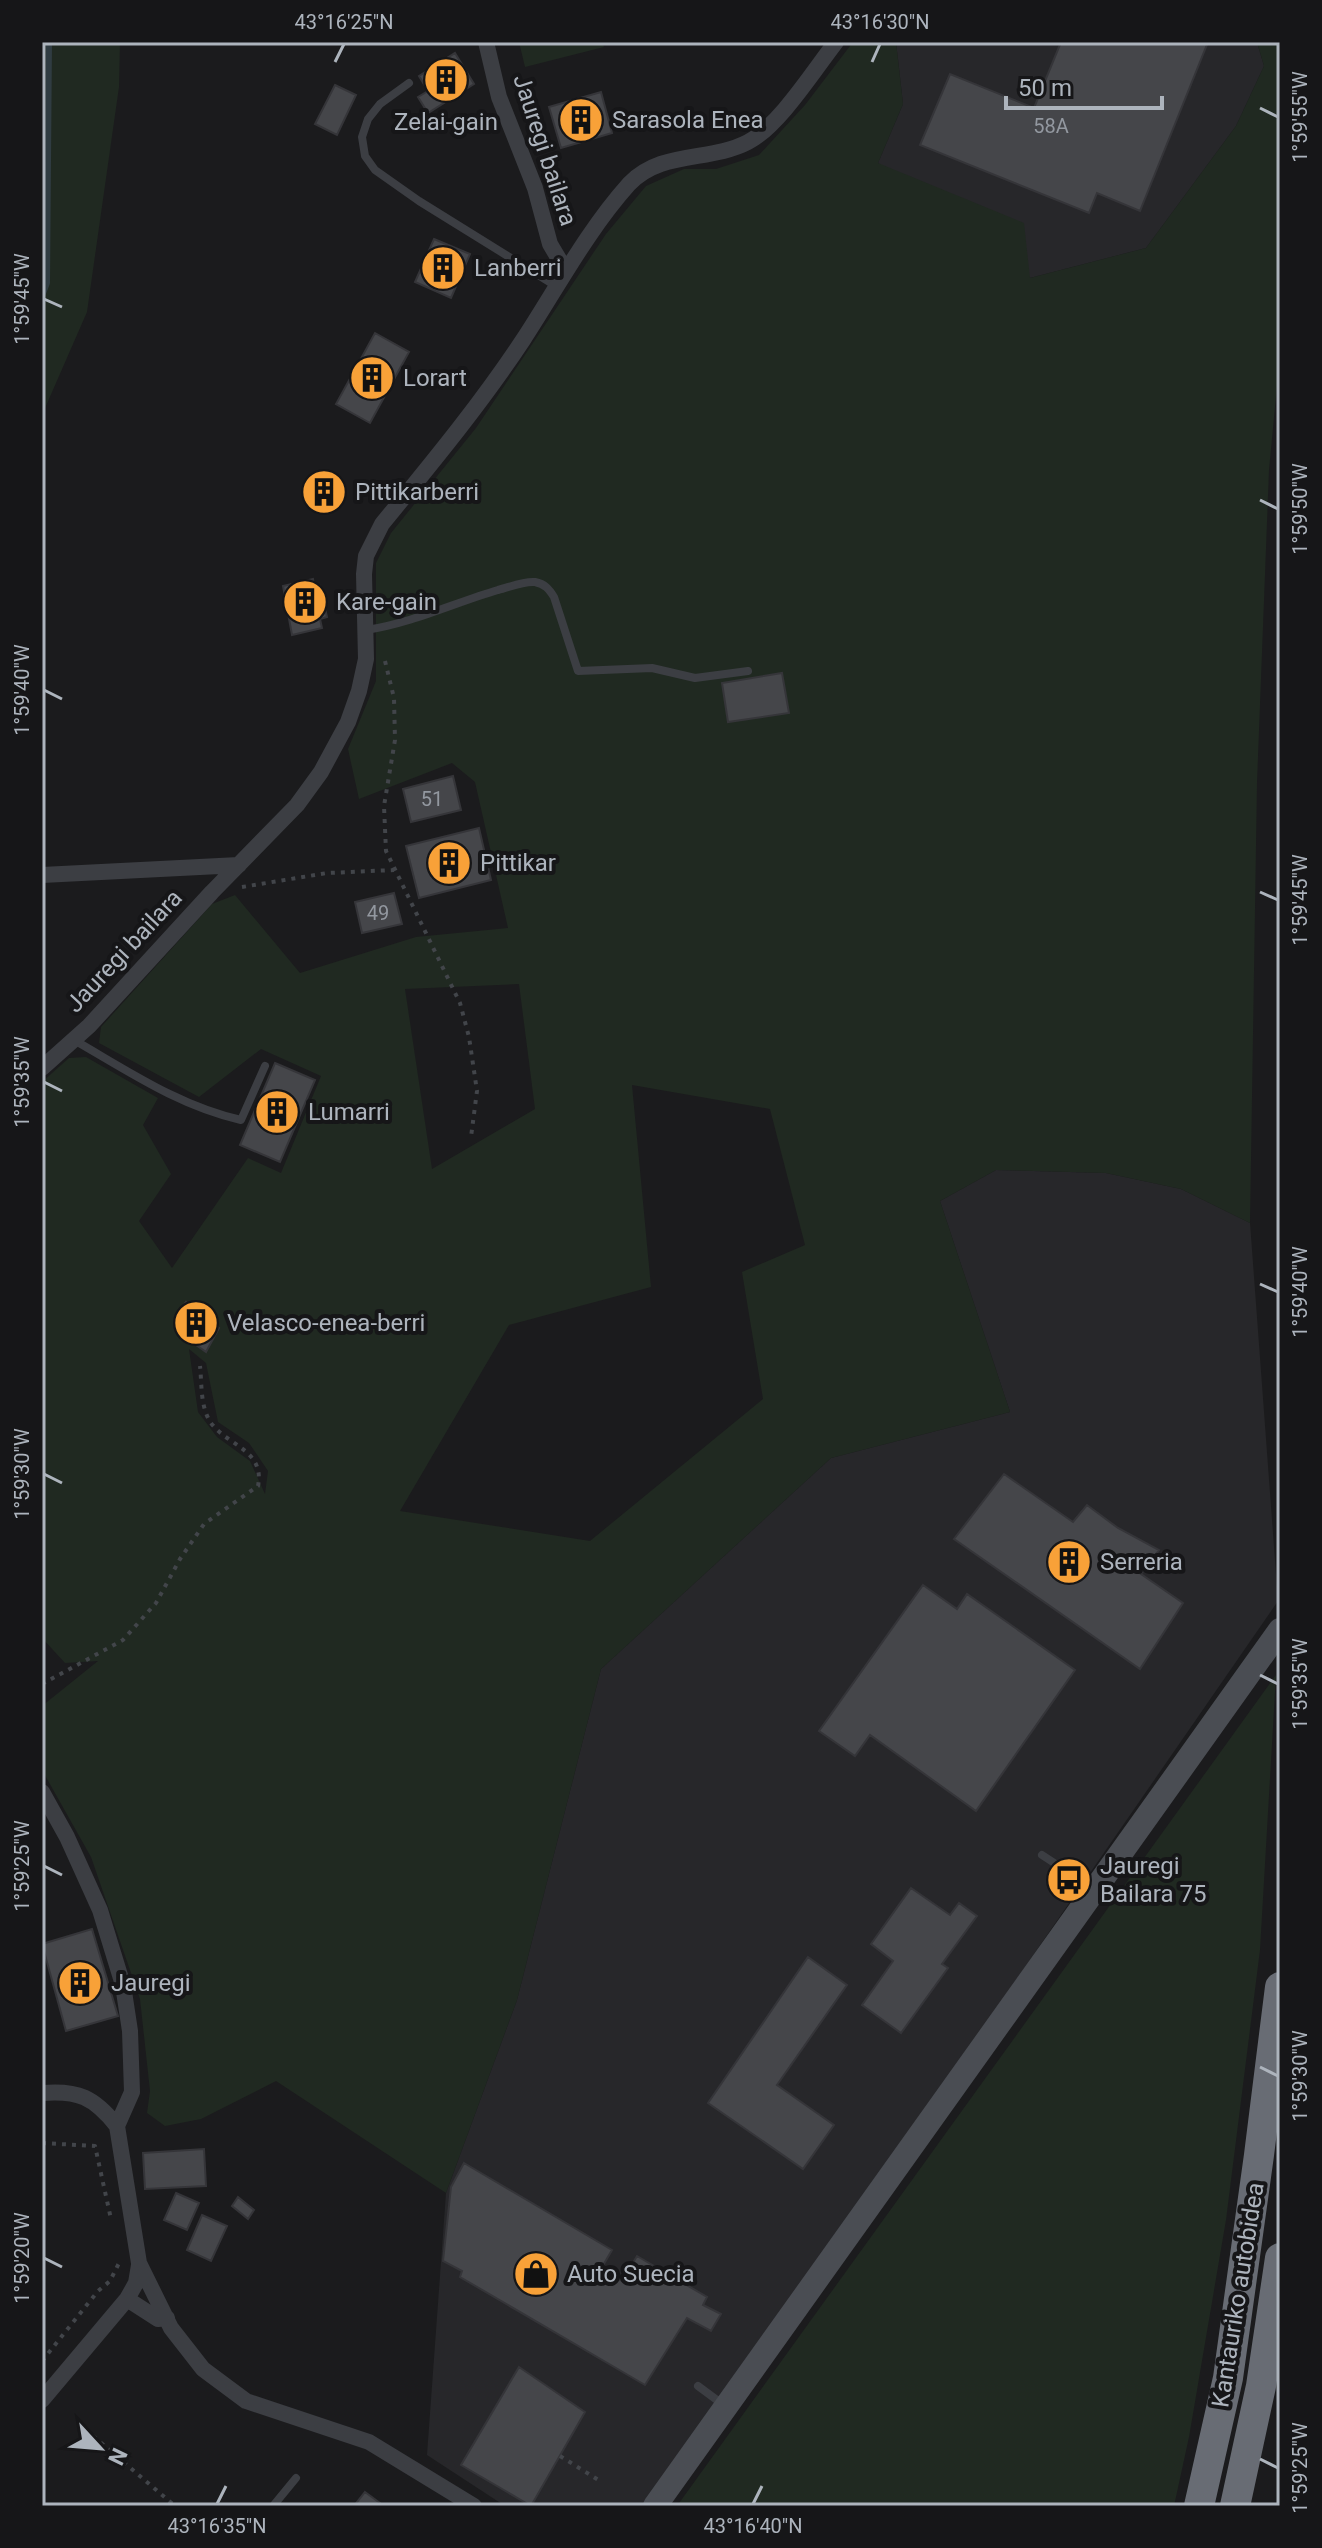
<svg xmlns="http://www.w3.org/2000/svg" width="1322" height="2548" viewBox="0 0 1322 2548" font-family="Roboto,sans-serif">
	<style>
		.built { fill: #27272a }
		.green { fill: #202921; fill-rule: evenodd }
		.lines { fill: none; stroke-linecap: round; stroke-linejoin: round }
		.stream { stroke: #303c42; stroke-width: 6 }
		.building { fill: #45464a; stroke: #353539; stroke-width: 2 }
		.path { stroke: #42454a; stroke-width: 4; stroke-dasharray: 4 6; stroke-linecap: butt }
		.lane { stroke: #3c3e43; stroke-width: 8 }
		.street { stroke: #3c3e43; stroke-width: 16 }
		.secondary { stroke: #4a4d53; stroke-width: 24 }
		.highway { stroke: #686c74; stroke-width: 30 }
		.ticks { fill: none; stroke: #adb4bd; stroke-width: 3 }
		.labels { text-anchor: middle; stroke-width: 8; stroke-linejoin: round; paint-order: stroke }
		.number-label { font-size: 20px; fill: #9398a0 }
		.poi-label { font-size: 24px; fill: #adb4bd; stroke: #161618; text-anchor: start }
		.street-label { font-size: 24px; fill: #adb4bd; stroke: #161618 }
		.neatline { fill: none; stroke: #adb4bd; stroke-width: 3 }
		.ticks-label { font-size: 20px; text-anchor: middle; fill: #adb4bd }
	</style>
	<rect width="100%" height="100%" fill="#1b1b1d"/>
	<path class="built" d="M 896,42 L 1257,42 L 1264,66 L 1236,126 L 1146,248 L 1030,278 L 878,163 L 903,104 Z
		M 996,1170 L 1106,1173 L 1181,1189 L 1250,1223 L 1278,1601 L 998,2006 L 643,2506 L 505,2506 L 427,2455 L 446,2193 L 517,2000 L 601,1669 L 831,1458 L 1010,1412 L 940,1201 Z"/>
	<path class="green" d="M 42,42 L 120,42 L 119,87 L 87,312 L 42,415 Z
		M 519,42 L 602,42 L 604,47 L 525,67 Z
		M 853,42 L 896,42 L 903,104 L 878,163 L 1024,223 L 1030,278 L 1146,248 L 1236,126 L 1264,66 L 1257,42 L 1280,42 L 1280,354 L 1269,470 L 1257,783 L 1250,1223 L 1181,1189 L 1106,1173 L 996,1170 L 940,1201 L 1010,1412 L 831,1458 L 601,1669 L 517,2000 L 446,2193 L 276,2081 L 201,2119 L 165,2126 L 147,2113 L 150,2091 L 140,1999 L 91,1857 L 42,1770 L 42,1706 L 98,1661 L 65,1663 L 42,1638 L 42,1082 L 69,1058 L 86,1057 L 158,1098 L 143,1125 L 171,1174 L 139,1221 L 172,1268 L 248,1158 L 281,1173 L 321,1076 L 261,1049 L 199,1097 L 99,1043 L 101,1027 L 212,904 L 235,895 L 300,973 L 416,937 L 508,928 L 475,782 L 452,763 L 359,799 L 348,749 L 376,681 L 376,563 L 391,533 L 476,428 L 606,234 L 646,186 L 684,169 L 716,169 L 759,155 L 805,105 ZM 519,984 L 535,1109 L 432,1169 L 405,989 ZM 632,1085 L 770,1109 L 805,1245 L 742,1272 L 763,1399 L 590,1541 L 400,1511 L 509,1325 L 651,1287 ZM 189,1349 L 206,1363 L 218,1422 L 249,1443 L 268,1471 L 265,1494 L 250,1461 L 217,1437 L 198,1412 Z
		M 1276,1675 L 1260,1950 L 1226,2220 L 1189,2437 L 1174,2506 L 677,2506 Z"/>
	<g class="lines">
		<path class="stream" d="M 42,296 L 47,283 L 49,42"/>
	</g>
	<path class="building" d="M 1061,42 L 1208,42 L 1140,211 L 1097,193 L 1089,213 L 920,145 L 950,74 L 1034,108 Z
		M 455,53 L 474,84 L 428,113 L 418,97 L 428,91 L 419,76 Z
		M 335,85 L 356,95 L 337,135 L 315,124 Z
		M 601,92 L 612,133 L 561,148 L 549,107 Z
		M 434,239 L 470,254 L 451,298 L 415,282 Z
		M 375,333 L 409,352 L 370,423 L 336,404 Z
		M 322,476 L 340,491 L 334,499 L 337,502 L 330,511 L 308,494 Z
		M 313,579 L 314,587 L 320,586 L 327,617 L 320,619 L 322,628 L 292,635 L 283,586 Z
		M 782,673 L 789,713 L 728,722 L 722,683 Z
		M 453,776 L 461,810 L 411,822 L 403,789 Z
		M 479,828 L 491,880 L 419,898 L 406,846 Z
		M 394,893 L 402,924 L 362,933 L 355,902 Z
		M 275,1063 L 315,1080 L 280,1162 L 240,1145 Z
		M 186,1302 L 199,1319 L 204,1314 L 219,1328 L 206,1352 L 185,1337 L 175,1317 Z
		M 1004,1474 L 1073,1522 L 1087,1505 L 1118,1528 L 1159,1550 L 1141,1574 L 1183,1603 L 1140,1669 L 954,1539 Z
		M 923,1585 L 957,1609 L 967,1594 L 1075,1670 L 976,1811 L 870,1735 L 855,1756 L 819,1731 Z
		M 911,1888 L 950,1915 L 959,1903 L 977,1916 L 942,1964 L 948,1968 L 901,2033 L 862,2005 L 893,1961 L 871,1944 Z
		M 92,1929 L 118,2016 L 66,2031 L 42,1944 Z
		M 808,1957 L 847,1985 L 777,2085 L 834,2125 L 803,2169 L 708,2103 Z
		M 204,2149 L 206,2186 L 145,2189 L 143,2153 Z
		M 464,2163 L 612,2250 L 601,2269 L 622,2281 L 637,2256 L 707,2297 L 703,2305 L 721,2314 L 711,2331 L 687,2318 L 645,2385 L 460,2277 L 462,2271 L 443,2261 L 451,2187 Z
		M 176,2193 L 199,2203 L 187,2230 L 164,2220 Z
		M 238,2197 L 254,2210 L 248,2219 L 232,2206 Z
		M 202,2215 L 227,2226 L 211,2261 L 187,2250 Z
		M 519,2367 L 585,2412 L 531,2506 L 461,2465 Z
		M 365,2492 L 384,2506 L 354,2506 Z"/>
	<g class="lines">
		<path class="path" d="M 385,661 L 394,698 L 395,740 L 384,806 L 386,851 L 460,1003 L 469,1037 L 477,1091 L 471,1137
			M 242,887 L 327,873 L 394,870
			M 42,1684 L 123,1640 L 156,1603 L 180,1559 L 204,1524 L 258,1486 C 265,1450 228,1446 211,1423 C 200,1407 202,1384 200,1366
			M 42,2143 L 95,2146 L 111,2219
			M 42,2361 L 98,2291 L 110,2281 L 119,2263
			M 93,2436 L 175,2506
			M 560,2456 L 600,2481"/>
		<path class="lane" d="M 409,83 L 380,104 L 368,119 L 362,137 L 365,156 L 375,170 L 419,201 L 556,286
			M 366,630 C 412,623 454,603 498,590 C 510,587 523,581 535,582 C 545,584 549,589 554,597 L 578,671 L 652,668 L 695,678 L 748,671
			M 74,1040 C 128,1071 179,1106 241,1120 L 265,1066
			M 1042,1855 L 1094,1889
			M 698,2386 L 725,2406
			M 273,2506 L 296,2478"/>
		<path class="street" d="M 486,42 L 499,97 L 535,188 L 550,244 L 566,271
			M 42,875 L 239,865
			M 42,1068 L 89,1026 L 212,892 L 297,805 L 321,772 L 348,722 L 359,691 L 366,659 L 364,574 L 366,556 L 382,524 C 431,464 480,405 523,340 C 557,288 587,231 629,184 C 661,150 710,162 748,142 C 779,126 814,70 836,42
			M 42,1792 L 67,1837 L 100,1910 L 123,1985 L 130,2031 L 132,2092 L 117,2126 L 139,2263 L 171,2328 L 203,2369 L 246,2401 L 369,2442 L 474,2506
			M 42,2093 C 78,2090 94,2097 117,2126
			M 127,2299 L 158,2319 L 167,2318
			M 42,2400 L 127,2299 L 136,2283 L 139,2265"/>
		<path class="secondary" d="M 655,2506 L 1280,1630"/>
		<path class="highway" d="M 1199,2506 L 1228,2378 L 1259,2155 L 1280,1987
			M 1235,2506 L 1261,2386 L 1280,2258"/>
	</g>
	<path class="ticks" d="M 335,62 L 344,44M 872,62 L 880,44M 1260,108 L 1278,117M 44,299 L 62,307M 1260,500 L 1278,509M 44,690 L 62,699M 1260,892 L 1278,900M 44,1082 L 62,1091M 1260,1284 L 1278,1292M 44,1474 L 62,1483M 1260,1675 L 1278,1684M 44,1866 L 62,1875M 1260,2067 L 1278,2076M 44,2258 L 62,2267M 1260,2459 L 1278,2468M 217,2504 L 226,2486M 753,2504 L 762,2486"/>
	<defs>
		<g id="building-disc" transform="scale(2.3)"><circle r="9.5" fill="#f8a138" stroke="#161618"/><path d="M-4-6H4V6H1V3H-1V6H-4ZM-2.5-4.3h1.7v1.8h-1.7ZM.8-4.3h1.7v1.8H.8ZM-2.5-1h1.7V.8h-1.7ZM.8-1h1.7V.8H.8Z" fill="#111"/></g>
		<g id="bus-disc" transform="scale(2.3)"><circle r="9.5" fill="#f8a138" stroke="#161618"/><path d="M-5-6H5V4H4V6H2V4H-2V6H-4V4H-5ZM-3.5-4V0h7V-4ZM-3.5 1.2v1.5H-2V1.2ZM2 1.2v1.5H3.5V1.2Z" fill="#111"/></g>
		<g id="shop-disc" transform="scale(2.3)"><circle r="9.5" fill="#f8a138" stroke="#161618"/><path d="M-5-2.5h2.3a2.7 3.5 0 0 1 5.4 0H5L5.5 6h-11ZM-1.5-2.5h3a1.5 2.3 0 0 0-3 0Z" fill="#111"/></g>
	</defs>
	<g fill-rule="evenodd">
		<use href="#building-disc" x="446" y="80"/>
		<use href="#building-disc" x="581" y="120"/>
		<use href="#building-disc" x="443" y="268"/>
		<use href="#building-disc" x="372" y="378"/>
		<use href="#building-disc" x="324" y="492"/>
		<use href="#building-disc" x="305" y="602"/>
		<use href="#building-disc" x="449" y="863"/>
		<use href="#building-disc" x="277" y="1112"/>
		<use href="#building-disc" x="196" y="1323"/>
		<use href="#building-disc" x="1069" y="1562"/>
		<use href="#bus-disc" x="1069" y="1880"/>
		<use href="#building-disc" x="80" y="1983"/>
		<use href="#shop-disc" x="536" y="2274"/>
	</g>
	<g class="labels">
		<g class="number-label">
			<text x="1051" y="133">58A</text>
			<text x="432" y="806">51</text>
			<text x="378" y="920">49</text>
		</g>
		<g class="poi-label">
			<text x="612" y="128">Sarasola Enea</text>
			<text x="446" y="130" text-anchor="middle">Zelai-gain</text>
			<text x="474" y="276">Lanberri</text>
			<text x="403" y="386">Lorart</text>
			<text x="355" y="500">Pittikarberri</text>
			<text x="336" y="610">Kare-gain</text>
			<text x="480" y="871">Pittikar</text>
			<text x="308" y="1120">Lumarri</text>
			<text x="227" y="1331">Velasco-enea-berri</text>
			<text x="1100" y="1570">Serreria</text>
			<text x="1100" y="1874">Jauregi<tspan x="1100" dy="28">Bailara 75</tspan></text>
			<text x="111" y="1991">Jauregi</text>
			<text x="567" y="2282">Auto Suecia</text>
		</g>
		<g class="street-label">
			<text transform="translate(545 150) rotate(72)" y="8">Jauregi bailara</text>
			<text transform="translate(124 951) rotate(-47)" y="8">Jauregi bailara</text>
			<text transform="translate(1238 2295) rotate(-81)" y="8">Kantauriko autobidea</text>
		</g>
	</g>
	<rect width="1322" height="2548" fill="none" stroke="#161618" stroke-width="88"/>
	<g transform="translate(100 2448) rotate(116)" stroke="#161618" stroke-width="6" paint-order="stroke">
	<path d="M0-6L14 30L0 20L-14 30Z" fill="#adb4bd"/>
	<text y="-12" font-size="22" font-weight="bold" text-anchor="middle" fill="#adb4bd">N</text>
	</g>
	<path d="M1006 96v12h156v-12" fill="none" stroke="#adb4bd" stroke-width="4"/>
	<text x="1018" y="96" font-size="24" fill="#adb4bd" stroke="#161618" stroke-width="6" paint-order="stroke">50 m</text>
	<rect x="44" y="44" width="1234" height="2460" class="neatline"/>
	<g class="ticks-label">
		<text x="344" y="29">43°16'25"N</text>
		<text x="880" y="29">43°16'30"N</text>
		<text transform="translate(1300 117) rotate(-90)" y="7">1°59'55"W</text>
		<text transform="translate(22 299) rotate(-90)" y="7">1°59'45"W</text>
		<text transform="translate(1300 509) rotate(-90)" y="7">1°59'50"W</text>
		<text transform="translate(22 690) rotate(-90)" y="7">1°59'40"W</text>
		<text transform="translate(1300 900) rotate(-90)" y="7">1°59'45"W</text>
		<text transform="translate(22 1082) rotate(-90)" y="7">1°59'35"W</text>
		<text transform="translate(1300 1292) rotate(-90)" y="7">1°59'40"W</text>
		<text transform="translate(22 1474) rotate(-90)" y="7">1°59'30"W</text>
		<text transform="translate(1300 1684) rotate(-90)" y="7">1°59'35"W</text>
		<text transform="translate(22 1866) rotate(-90)" y="7">1°59'25"W</text>
		<text transform="translate(1300 2076) rotate(-90)" y="7">1°59'30"W</text>
		<text transform="translate(22 2258) rotate(-90)" y="7">1°59'20"W</text>
		<text transform="translate(1300 2468) rotate(-90)" y="7">1°59'25"W</text>
		<text x="217" y="2533">43°16'35"N</text>
		<text x="753" y="2533">43°16'40"N</text>
	</g>
</svg>
